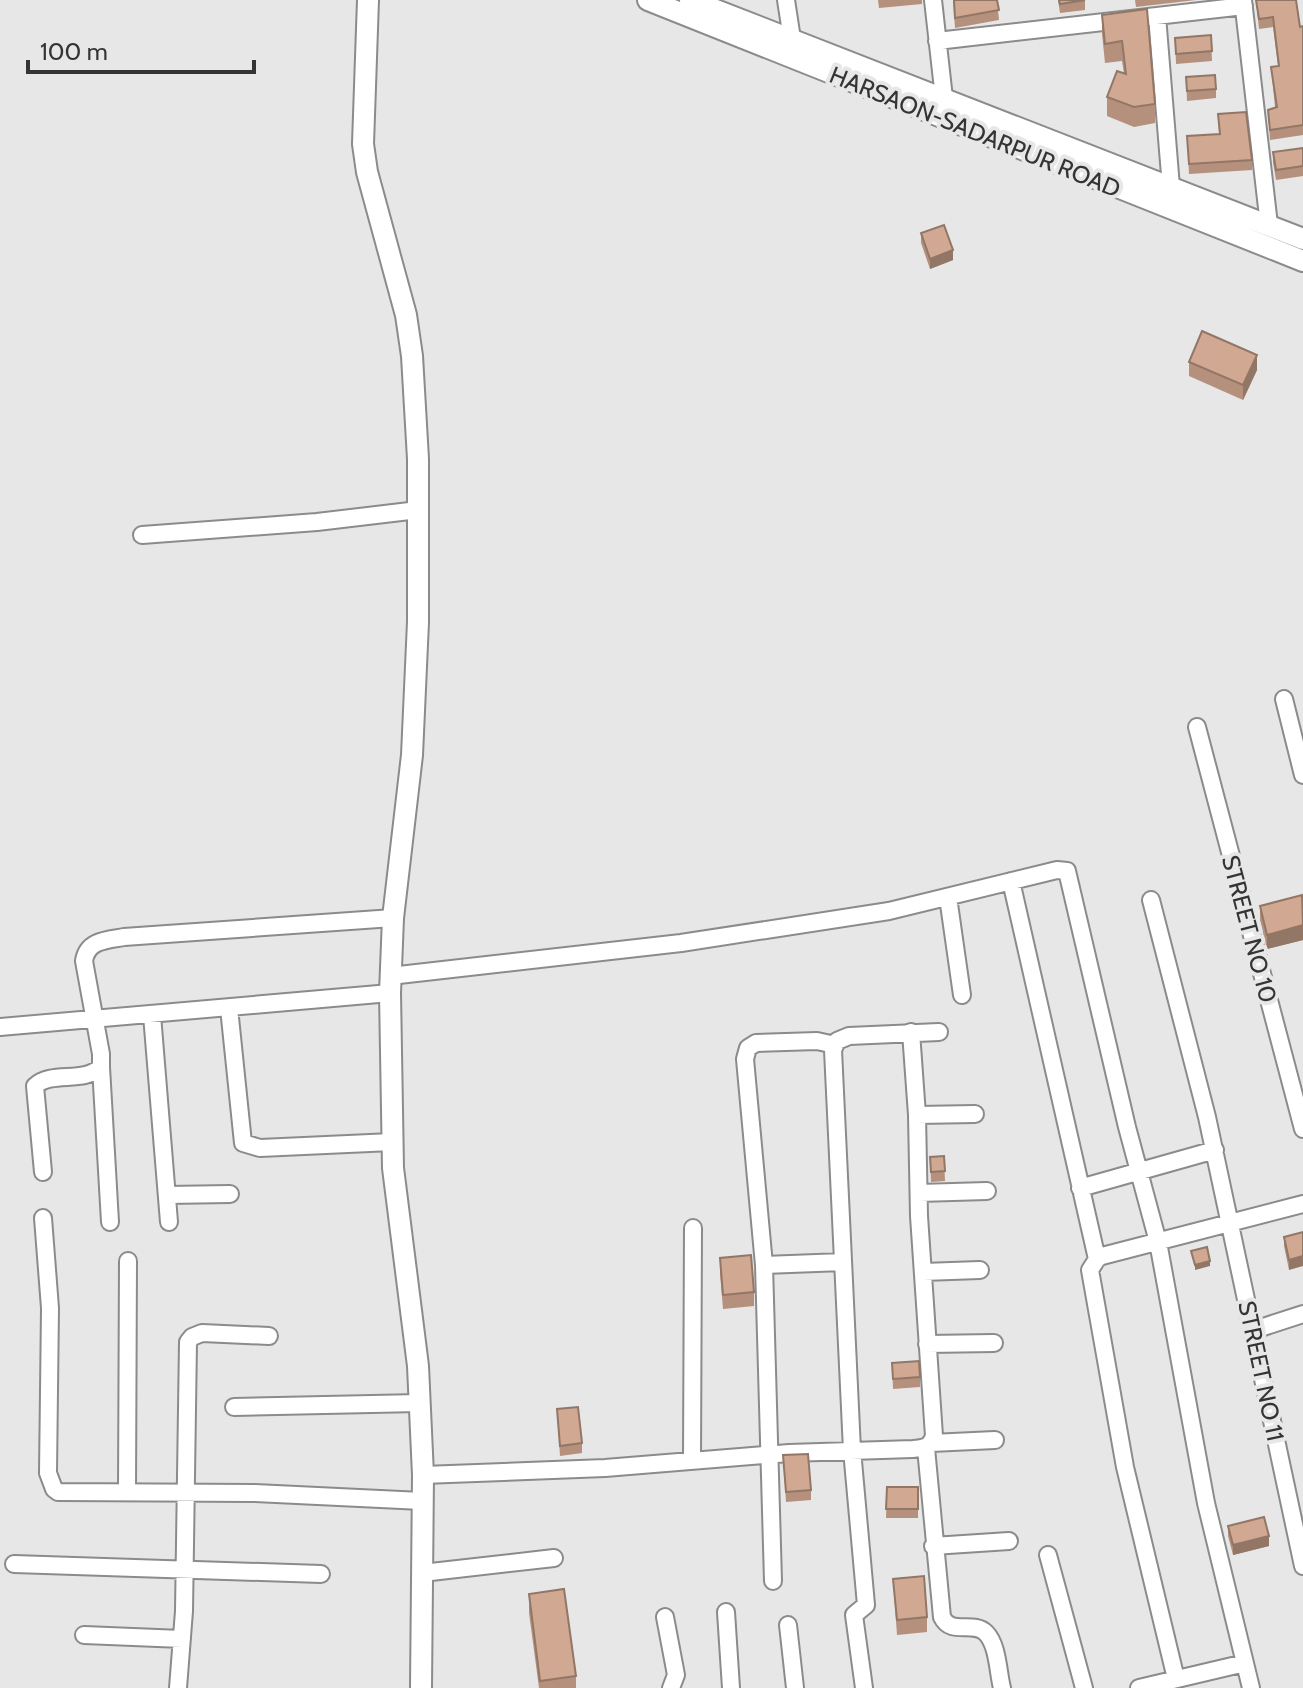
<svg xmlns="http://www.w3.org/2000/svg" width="1303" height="1688" viewBox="0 0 1303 1688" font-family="Cabin,sans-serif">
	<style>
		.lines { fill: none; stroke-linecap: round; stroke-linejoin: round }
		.minor-casing { stroke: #8b8b8c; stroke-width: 20 }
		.tertiary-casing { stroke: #8b8b8c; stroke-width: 24 }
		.minor { stroke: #fff; stroke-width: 16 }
		.tertiary { stroke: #fff; stroke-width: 20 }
		.wall { fill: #b4907d }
		.shaded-wall { fill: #927666 }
		.building { fill: #d1a891; stroke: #927666; stroke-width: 2 }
		.labels { text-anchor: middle; stroke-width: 8; stroke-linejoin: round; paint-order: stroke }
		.street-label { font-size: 24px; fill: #343434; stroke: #e7e7e8 }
	</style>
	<rect width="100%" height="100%" fill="#e7e7e8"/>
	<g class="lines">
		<g class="minor-casing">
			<path id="minor" d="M 786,0 L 792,39
				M 933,0 L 944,98
				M 1243,0 L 1269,225
				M 1157,16 L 1171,187
				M 937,41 L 1244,6
				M 142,535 L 317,522 L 418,510
				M 1284,699 L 1303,775
				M 1197,727 L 1303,1129
				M 1011,881 L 1097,1259
				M 948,897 L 962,995
				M 1151,900 L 1207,1117 L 1303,1566
				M 390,976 L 681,943 L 889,911 L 1057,870 L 1067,871 L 1127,1127 L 1158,1242 L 1206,1503 L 1251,1688
				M 229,1008 L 243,1143 L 260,1148 L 392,1142
				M 152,1015 L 169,1222
				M 0,1027 L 390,993
				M 101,1067 L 110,1222
				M 917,1115 L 975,1114
				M 43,1172 L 35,1086 C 52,1070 83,1084 101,1067 L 101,1054 L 84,961 C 87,940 107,940 124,937 L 393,918
				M 1080,1188 L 1215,1150
				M 919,1193 L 987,1191
				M 167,1195 L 230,1194
				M 43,1218 L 50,1308 L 48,1473 L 54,1489 L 58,1492 L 255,1493 L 422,1501
				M 764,1265 L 843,1262
				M 923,1272 L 980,1270
				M 1251,1331 L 1303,1314
				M 927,1344 L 994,1343
				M 234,1407 L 419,1403
				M 931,1443 L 995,1440
				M 926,1448 L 942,1617 C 951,1636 973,1620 986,1633 C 998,1645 998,1673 1002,1688
				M 692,1461 L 693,1228
				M 423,1475 L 605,1468 L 789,1453 L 913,1449 C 925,1448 930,1447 934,1436 L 919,1216 L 917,1115 L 911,1032
				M 127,1492 L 128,1261
				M 933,1546 L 1009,1541
				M 1048,1555 L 1084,1688
				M 14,1564 L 321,1574
				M 422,1573 L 554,1558
				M 773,1581 L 764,1265 L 745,1059 L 748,1048 L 756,1043 L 817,1041 L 835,1045
				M 726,1612 L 731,1688
				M 665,1617 L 676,1675 L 671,1688
				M 788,1625 L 795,1688
				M 84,1635 L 182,1639
				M 1176,1679 L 1125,1467 L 1090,1270 L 1097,1259 L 1102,1256 L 1303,1204
				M 178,1688 L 184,1611 L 188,1342 L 192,1337 L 202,1333 L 269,1336
				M 864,1688 L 854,1615 L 866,1605 L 852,1450 L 833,1050 L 837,1041 L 849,1036 L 939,1032
				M 1139,1688 L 1245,1663"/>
		</g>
		<g class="tertiary-casing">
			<path id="tertiary" d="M 368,0 L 363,144 L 367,172 L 406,315 L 412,356 L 418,459 L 418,622 L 412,755 L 393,918 L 390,993 L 393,1168 L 418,1366 L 423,1475 L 421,1688
				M 648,0 L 1303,261
				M 690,0 L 1303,239"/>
		</g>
		<use href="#minor" class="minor"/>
		<use href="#tertiary" class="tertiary"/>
	</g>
	<path class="wall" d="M 878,0 L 922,0 L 922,4 L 879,8 Z
		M 953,0 L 997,0 L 999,20 L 955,28 Z
		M 1058,0 L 1085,0 L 1085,10 L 1060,13 Z
		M 1135,0 L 1196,0 L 1136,7 Z
		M 1256,0 L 1296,0 L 1300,27 L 1303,26 L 1303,135 L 1270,140 L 1268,110 L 1275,107 L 1271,67 L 1278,66 L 1273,27 L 1259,29 Z
		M 1147,9 L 1155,104 L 1155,123 L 1134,127 L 1107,116 L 1107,97 L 1124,74 L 1122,61 L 1105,63 L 1102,34 L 1102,15 Z
		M 1211,35 L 1212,61 L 1176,64 L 1175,38 Z
		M 1186,77 L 1216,89 L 1216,98 L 1187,101 Z
		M 1218,114 L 1252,160 L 1252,170 L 1189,174 L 1187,136 L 1219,134 Z
		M 1303,148 L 1303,176 L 1276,180 L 1273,162 L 1273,152 Z
		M 921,233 L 953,260 L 930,269 L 921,243 Z
		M 1189,362 L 1257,370 L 1243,400 L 1189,376 Z
		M 1303,898 L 1303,940 L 1267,949 L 1260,921 L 1260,906 Z
		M 944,1156 L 945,1181 L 931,1182 L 930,1157 Z
		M 1303,1232 L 1289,1270 L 1284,1246 L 1284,1237 Z
		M 720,1258 L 754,1292 L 754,1306 L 723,1309 L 720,1273 Z
		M 892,1363 L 920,1377 L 920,1387 L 893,1389 Z
		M 557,1409 L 582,1443 L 582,1453 L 560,1456 Z
		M 783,1455 L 811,1490 L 811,1500 L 786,1502 Z
		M 887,1487 L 918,1487 L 918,1518 L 886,1518 Z
		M 1228,1526 L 1269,1546 L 1233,1555 L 1228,1536 Z
		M 893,1579 L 927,1617 L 927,1632 L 897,1635 Z
		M 529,1594 L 576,1676 L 576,1688 L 539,1688 L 529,1613 Z"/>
	<path class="shaded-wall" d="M 953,250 L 953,260 L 930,269 L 930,259 Z
		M 1257,355 L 1257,370 L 1243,400 L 1243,385 Z
		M 1303,925 L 1303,940 L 1267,949 L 1267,935 Z
		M 1303,1256 L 1303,1266 L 1289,1270 L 1289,1260 Z
		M 1210,1261 L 1210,1266 L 1195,1270 L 1195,1265 Z
		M 1269,1536 L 1269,1546 L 1233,1555 L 1233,1545 Z"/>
	<path class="building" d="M 954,0 L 997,0 L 999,10 L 955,18 Z
		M 1059,0 L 1085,0 L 1060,4 Z
		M 1256,0 L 1296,0 L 1300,27 L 1303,26 L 1303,125 L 1270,130 L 1268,110 L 1277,107 L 1271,67 L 1279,66 L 1273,17 L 1259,19 Z
		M 1147,9 L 1155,104 L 1134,107 L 1107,97 L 1117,71 L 1126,74 L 1122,41 L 1105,44 L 1102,15 Z
		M 1211,35 L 1212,51 L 1176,54 L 1175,38 Z
		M 1215,75 L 1216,89 L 1187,91 L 1186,77 Z
		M 1246,112 L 1252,160 L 1189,164 L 1187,136 L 1220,134 L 1218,114 Z
		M 1303,148 L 1303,166 L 1276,170 L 1273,152 Z
		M 944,225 L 953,250 L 930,259 L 921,233 Z
		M 1202,331 L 1257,355 L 1243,385 L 1189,362 Z
		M 1302,895 L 1303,925 L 1267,935 L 1260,906 Z
		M 944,1156 L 945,1171 L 931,1172 L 930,1157 Z
		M 1303,1232 L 1303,1256 L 1289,1260 L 1284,1237 Z
		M 1207,1247 L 1210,1261 L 1195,1265 L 1191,1251 Z
		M 751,1255 L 754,1292 L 723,1295 L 720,1258 Z
		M 919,1361 L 920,1377 L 893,1379 L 892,1363 Z
		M 578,1407 L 582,1443 L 560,1446 L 557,1409 Z
		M 808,1454 L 811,1490 L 786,1492 L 783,1455 Z
		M 887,1487 L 918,1487 L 918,1509 L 886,1509 Z
		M 1264,1517 L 1269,1536 L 1233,1545 L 1228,1526 Z
		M 924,1576 L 927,1617 L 897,1620 L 893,1579 Z
		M 564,1589 L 576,1676 L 540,1681 L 529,1594 Z"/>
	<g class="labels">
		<g class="street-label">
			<text transform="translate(975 132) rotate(22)" y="8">HARSAON-SADARPUR ROAD</text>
			<text transform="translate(1249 929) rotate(75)" y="8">STREET NO 10</text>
			<text transform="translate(1261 1371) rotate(78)" y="8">STREET NO 11</text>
		</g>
	</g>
	<path d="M28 60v12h226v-12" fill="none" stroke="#343434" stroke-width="4"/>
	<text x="40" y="60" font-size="24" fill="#343434" stroke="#e7e7e8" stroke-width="6" paint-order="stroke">100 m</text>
</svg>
